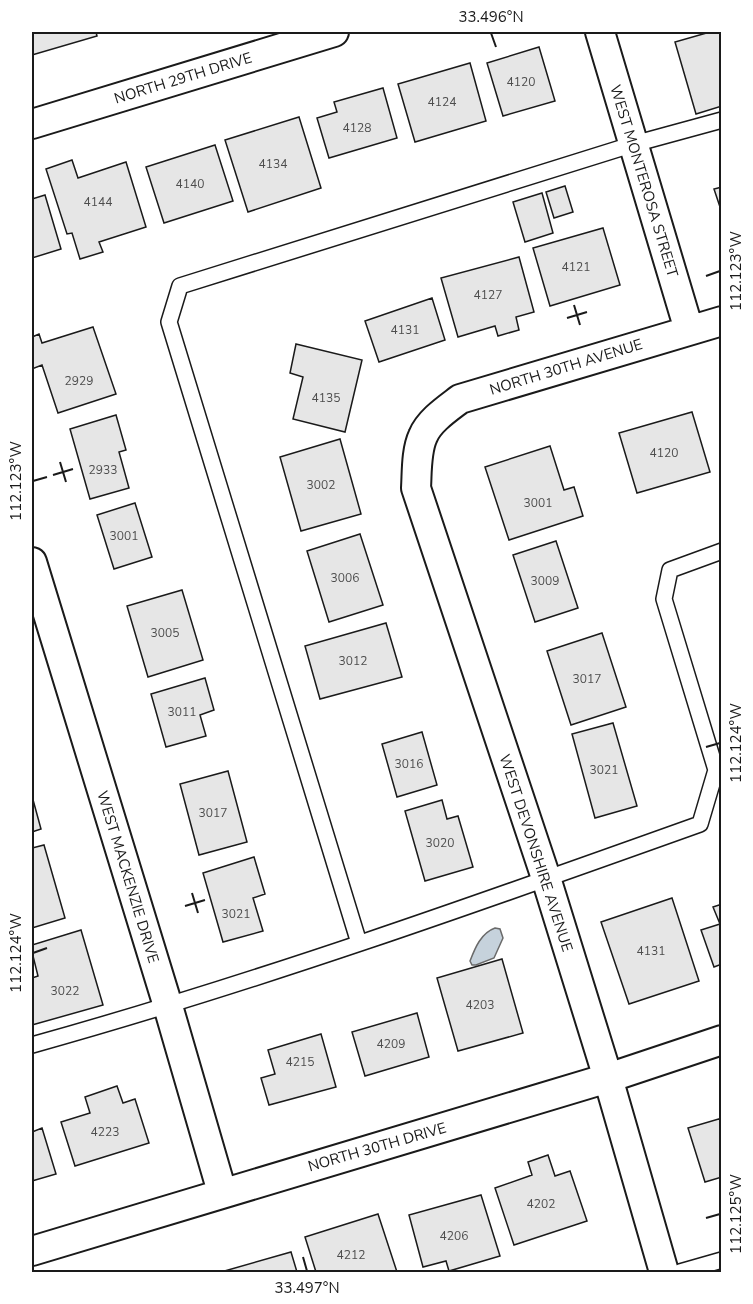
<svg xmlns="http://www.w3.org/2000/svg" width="753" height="1304" viewBox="0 0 753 1304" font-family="'Nunito Sans',sans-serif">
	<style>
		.water { fill: #c6d2dc; stroke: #6a6a6a; stroke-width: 1.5 }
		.building { fill: #e6e6e6; stroke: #1a1a1a; stroke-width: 1.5 }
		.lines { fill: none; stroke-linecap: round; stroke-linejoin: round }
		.service-casing { stroke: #1a1a1a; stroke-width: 18 }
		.minor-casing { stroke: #1a1a1a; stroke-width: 32 }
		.service { stroke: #fff; stroke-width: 15 }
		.minor { stroke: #fff; stroke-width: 28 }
		.ticks { fill: none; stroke: #1a1a1a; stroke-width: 2 }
		.labels { text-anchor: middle; stroke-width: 4.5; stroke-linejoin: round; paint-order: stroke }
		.number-label { font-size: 12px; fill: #4d4d4d }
		.street-label { font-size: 15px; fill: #1a1a1a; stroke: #fff }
		.neatline { fill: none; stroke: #1a1a1a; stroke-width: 2 }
		.ticks-label { font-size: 15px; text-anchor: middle; fill: #1a1a1a }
	</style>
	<rect width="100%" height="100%" fill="#fff"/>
	<path class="water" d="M 495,928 L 500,929 L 503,938 L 494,958 L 476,965 L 472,965 L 470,961 C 475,948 481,933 495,928 Z"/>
	<path class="building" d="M 32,32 L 96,32 L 97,36 L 32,55 Z
		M 710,32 L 722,32 L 722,106 L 696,114 L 675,42 Z
		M 539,47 L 555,101 L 503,116 L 487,63 Z
		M 470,63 L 486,121 L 415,142 L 398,84 Z
		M 383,88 L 397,138 L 329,158 L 317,118 L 337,112 L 334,102 Z
		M 299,117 L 321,188 L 248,212 L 225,140 Z
		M 215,145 L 233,201 L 164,223 L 146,167 Z
		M 72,160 L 78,178 L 126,162 L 146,227 L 99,242 L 103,252 L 80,259 L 72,233 L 67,234 L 46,169 Z
		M 565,186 L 573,212 L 554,218 L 546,192 Z
		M 722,187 L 722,213 L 714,189 Z
		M 542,193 L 553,233 L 525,242 L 513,202 Z
		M 45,195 L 61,249 L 32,258 L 32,199 Z
		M 603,228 L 620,285 L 550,306 L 533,248 Z
		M 519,257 L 534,312 L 516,317 L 519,330 L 498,336 L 495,326 L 458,337 L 441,278 Z
		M 432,298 L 445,340 L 379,362 L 365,321 Z
		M 93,327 L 116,394 L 58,413 L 42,365 L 32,369 L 32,337 L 39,334 L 42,343 Z
		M 296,344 L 362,360 L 345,432 L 293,419 L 303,377 L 290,373 Z
		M 692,412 L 710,472 L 637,493 L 619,433 Z
		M 116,415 L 126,450 L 119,452 L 129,488 L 90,499 L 70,429 Z
		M 340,439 L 361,514 L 301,531 L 280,457 Z
		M 550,446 L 564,490 L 574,487 L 583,516 L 509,540 L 485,467 Z
		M 135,503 L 152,557 L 114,569 L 97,515 Z
		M 360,534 L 383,605 L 329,622 L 307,551 Z
		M 556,541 L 578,608 L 535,622 L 513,555 Z
		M 182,590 L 203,660 L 148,677 L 127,606 Z
		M 386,623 L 402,677 L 320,699 L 305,646 Z
		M 602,633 L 626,707 L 571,725 L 547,651 Z
		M 205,678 L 214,710 L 200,715 L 206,736 L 166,747 L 151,694 Z
		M 613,723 L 637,806 L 595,818 L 572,734 Z
		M 422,732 L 437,785 L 397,797 L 382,744 Z
		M 228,771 L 247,842 L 199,855 L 180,784 Z
		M 32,796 L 41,829 L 32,832 Z
		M 442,800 L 447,819 L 458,816 L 473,867 L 425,881 L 405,811 Z
		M 44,845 L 65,918 L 32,928 L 32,848 Z
		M 254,857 L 265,894 L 253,898 L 263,931 L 223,942 L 203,873 Z
		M 672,898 L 699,981 L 629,1004 L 601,922 Z
		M 722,904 L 722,964 L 714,967 L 701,930 L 720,924 L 713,907 Z
		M 81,930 L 103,1005 L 32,1025 L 32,978 L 38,976 L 32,952 L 32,945 Z
		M 502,959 L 523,1033 L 458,1051 L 437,978 Z
		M 417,1013 L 429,1057 L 365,1076 L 352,1032 Z
		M 321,1034 L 336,1087 L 269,1105 L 261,1078 L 275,1074 L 268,1050 Z
		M 117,1086 L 123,1103 L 135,1099 L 149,1143 L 75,1166 L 61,1122 L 90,1113 L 85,1097 Z
		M 722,1118 L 722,1177 L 705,1182 L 688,1128 Z
		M 42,1128 L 56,1174 L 32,1181 L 32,1132 Z
		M 548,1155 L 555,1176 L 570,1171 L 587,1221 L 514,1245 L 495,1188 L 532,1175 L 528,1162 Z
		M 481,1195 L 500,1256 L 449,1271 L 446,1261 L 423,1267 L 409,1215 Z
		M 378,1214 L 397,1272 L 316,1272 L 305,1237 Z
		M 291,1252 L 297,1272 L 221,1272 Z"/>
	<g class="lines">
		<g class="service-casing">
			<path id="service" d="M 359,943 L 169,322 L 180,286 L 634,144 L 722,120
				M 32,1045 C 258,982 479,903 700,824 L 716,770 L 664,599 L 670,570 L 722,551
				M 680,1272 L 722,1260"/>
		</g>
		<g class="minor-casing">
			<path id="minor" d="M 600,32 L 689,330
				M 32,124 L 334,32
				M 32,562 L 168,1006 L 222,1192
				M 32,1251 L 608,1078 L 722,1040
				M 664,1272 L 608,1078 L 546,878 L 416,488 C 417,472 416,451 423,436 C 429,421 447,409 460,399 L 722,321"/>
		</g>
		<use href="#service" class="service"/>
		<use href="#minor" class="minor"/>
	</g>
	<path class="ticks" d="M 491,33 L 496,47M 706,276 L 720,271M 574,305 L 580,325M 567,318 L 587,312M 60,462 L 66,482M 53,475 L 73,469M 33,481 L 47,477M 706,747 L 720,743M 192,893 L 198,913M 185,906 L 205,900M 33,953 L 47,948M 706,1218 L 720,1214M 303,1257 L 307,1271"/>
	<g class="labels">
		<g class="number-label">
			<text x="521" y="86">4120</text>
			<text x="442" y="106">4124</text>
			<text x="357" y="132">4128</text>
			<text x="273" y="168">4134</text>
			<text x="190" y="188">4140</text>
			<text x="98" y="206">4144</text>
			<text x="576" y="271">4121</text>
			<text x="488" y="299">4127</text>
			<text x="405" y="334">4131</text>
			<text x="79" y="385">2929</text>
			<text x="326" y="402">4135</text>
			<text x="664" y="457">4120</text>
			<text x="103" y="474">2933</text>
			<text x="321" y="489">3002</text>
			<text x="538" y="507">3001</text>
			<text x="124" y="540">3001</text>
			<text x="345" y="582">3006</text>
			<text x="545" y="585">3009</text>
			<text x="165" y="637">3005</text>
			<text x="353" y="665">3012</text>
			<text x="587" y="683">3017</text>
			<text x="182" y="716">3011</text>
			<text x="409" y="768">3016</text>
			<text x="604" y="774">3021</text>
			<text x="213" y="817">3017</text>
			<text x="440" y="847">3020</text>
			<text x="236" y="918">3021</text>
			<text x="651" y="955">4131</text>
			<text x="65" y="995">3022</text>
			<text x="480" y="1009">4203</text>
			<text x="391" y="1048">4209</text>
			<text x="300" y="1066">4215</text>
			<text x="105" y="1136">4223</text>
			<text x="541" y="1208">4202</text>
			<text x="454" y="1240">4206</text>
			<text x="351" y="1259">4212</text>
		</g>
		<g class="street-label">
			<text transform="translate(183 78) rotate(-17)" y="5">NORTH 29TH DRIVE</text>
			<text transform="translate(644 181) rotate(73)" y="5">WEST MONTEROSA STREET</text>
			<text transform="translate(566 367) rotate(-17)" y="5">NORTH 30TH AVENUE</text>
			<text transform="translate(536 853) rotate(72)" y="5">WEST DEVONSHIRE AVENUE</text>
			<text transform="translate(128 877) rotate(73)" y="5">WEST MACKENZIE DRIVE</text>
			<text transform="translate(377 1147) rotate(-16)" y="5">NORTH 30TH DRIVE</text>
		</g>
	</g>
	<rect width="753" height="1304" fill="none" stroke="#ffffff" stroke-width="66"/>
	<rect x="33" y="33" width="687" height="1238" class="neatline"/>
	<g class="ticks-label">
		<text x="491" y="22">33.496°N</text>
		<text transform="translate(736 271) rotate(-90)" y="5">112.123°W</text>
		<text transform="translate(16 481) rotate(-90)" y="5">112.123°W</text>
		<text transform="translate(736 743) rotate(-90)" y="5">112.124°W</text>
		<text transform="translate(16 953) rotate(-90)" y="5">112.124°W</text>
		<text transform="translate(736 1214) rotate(-90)" y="5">112.125°W</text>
		<text x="307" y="1293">33.497°N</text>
	</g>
</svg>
